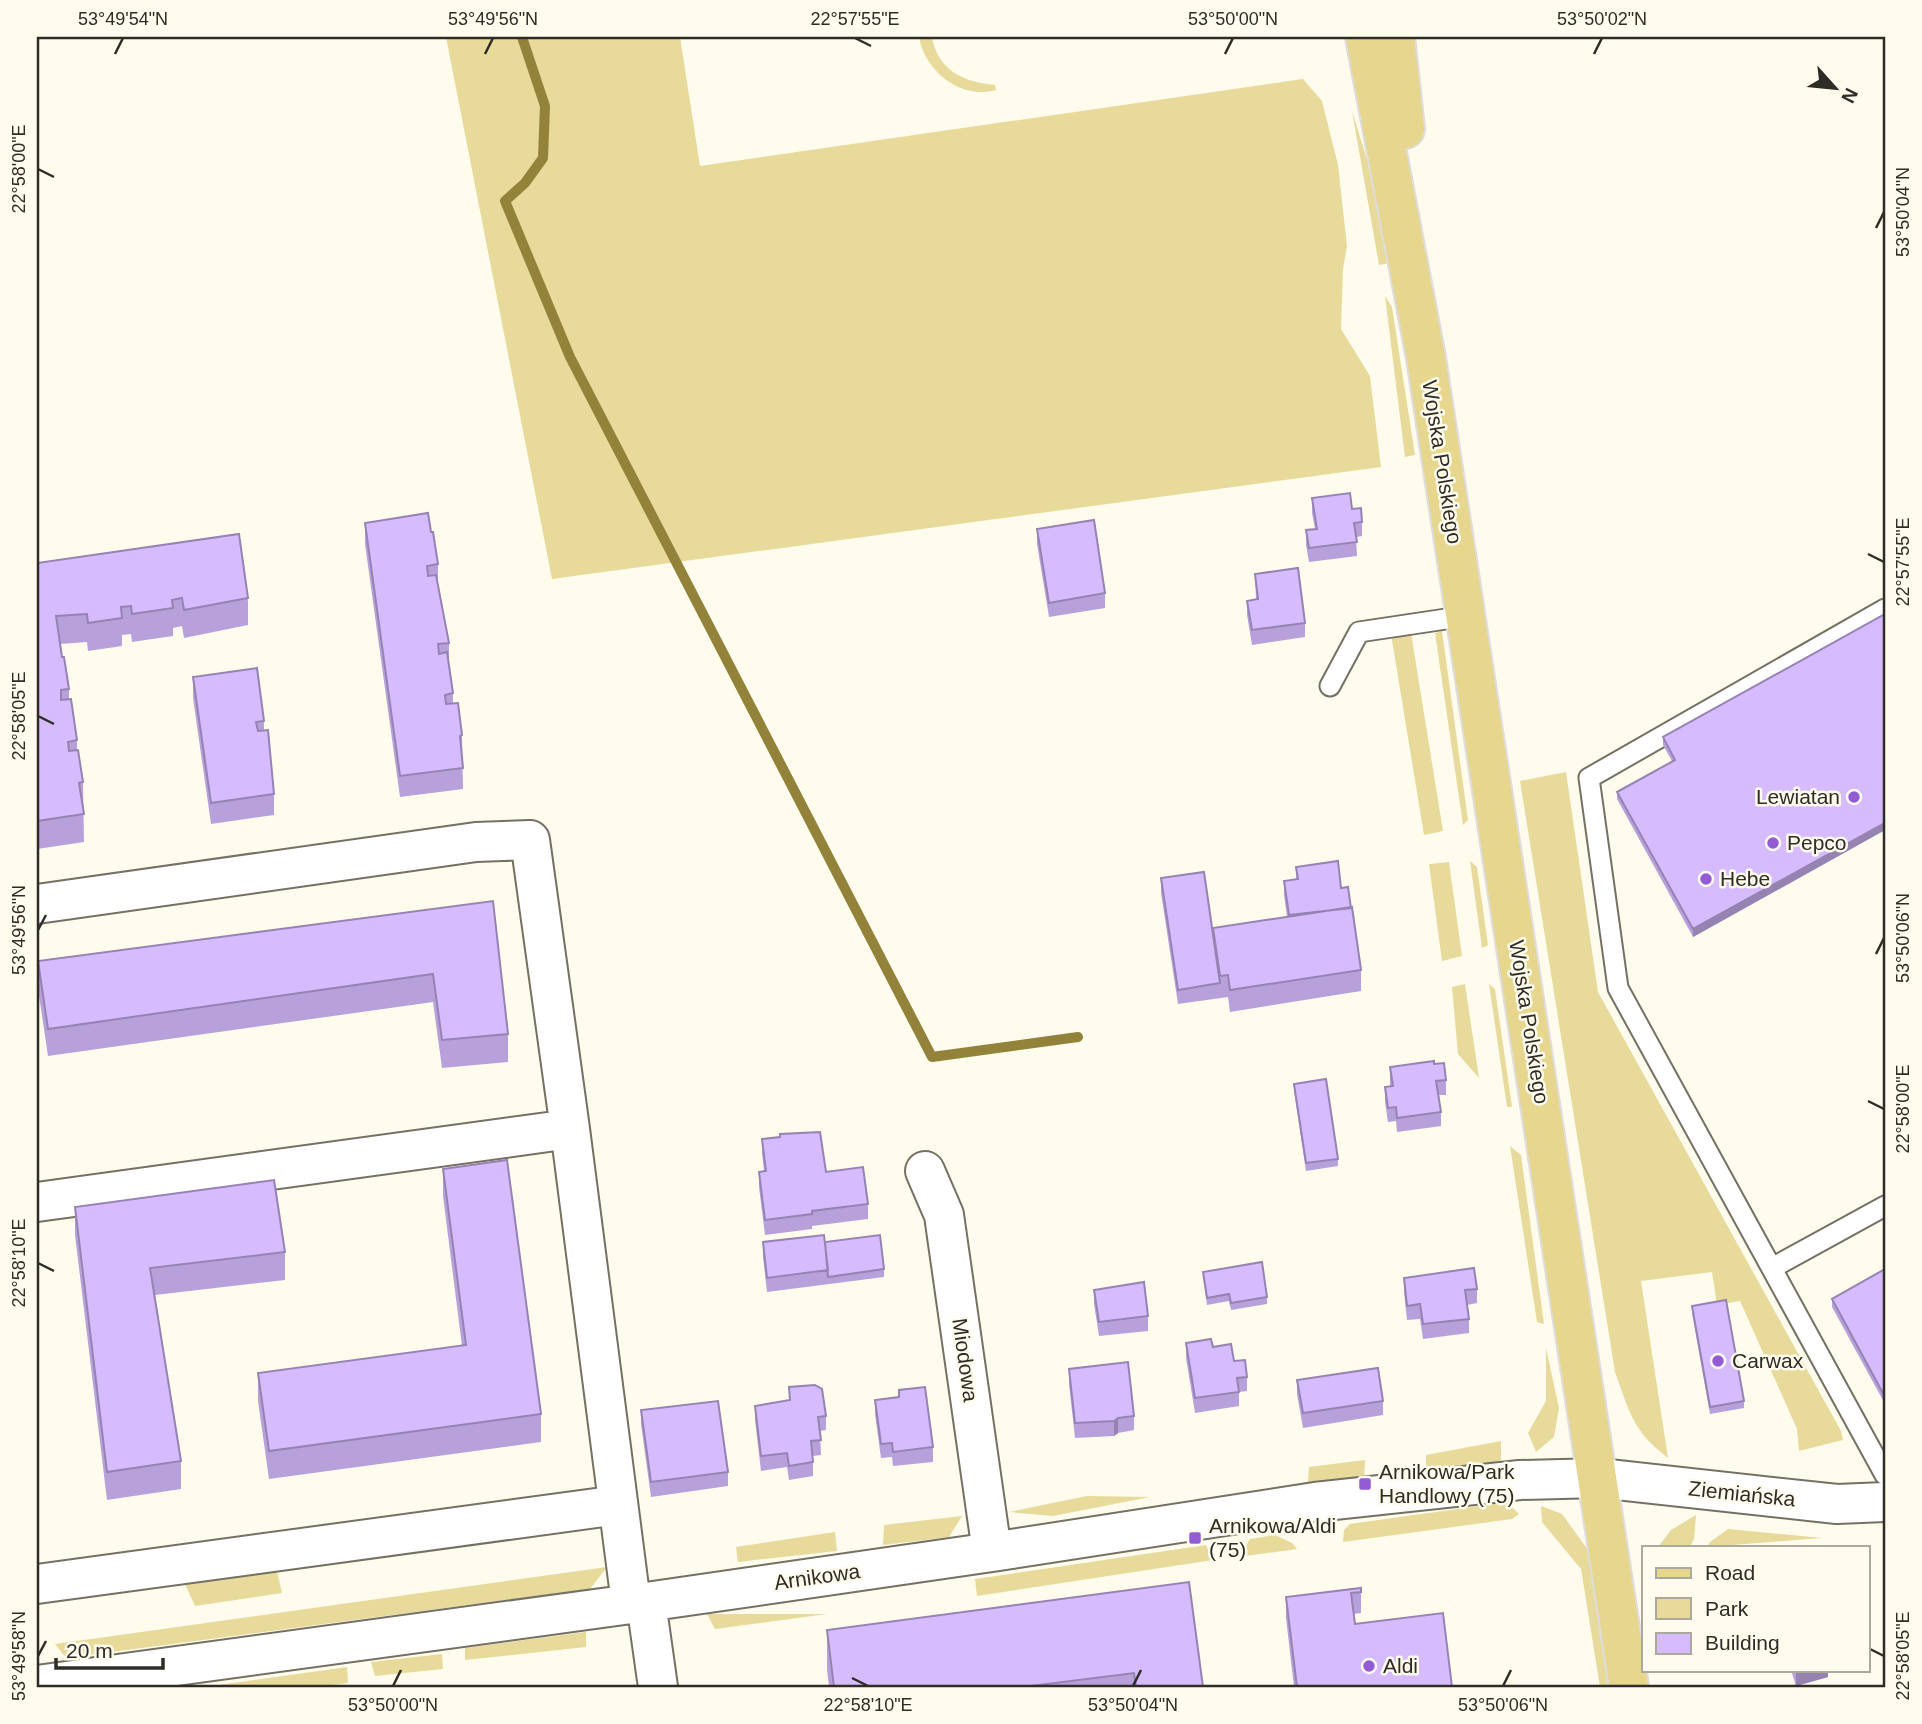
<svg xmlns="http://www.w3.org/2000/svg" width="1922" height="1724" viewBox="0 0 1922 1724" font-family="Arial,sans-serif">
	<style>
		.green { fill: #e8da9b }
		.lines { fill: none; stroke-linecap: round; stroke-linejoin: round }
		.stream { stroke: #92823a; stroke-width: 10 }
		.lane-casing { stroke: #747164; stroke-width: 23 }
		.street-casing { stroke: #747164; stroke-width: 42 }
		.primary-casing { stroke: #dedddc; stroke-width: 42 }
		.lane { stroke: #fff; stroke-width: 19 }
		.street { stroke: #fff; stroke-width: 38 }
		.primary { stroke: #e6d68e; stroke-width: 38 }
		.wall { fill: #b8a1db }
		.shaded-wall { fill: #9683b2 }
		.building { fill: #d6bbff; stroke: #9683b2; stroke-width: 2 }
		.ticks { fill: none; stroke: #2e2c27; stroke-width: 2.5 }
		.poi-dot { fill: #945cd4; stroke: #fffced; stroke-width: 2.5 }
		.labels { text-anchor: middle; stroke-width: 5; stroke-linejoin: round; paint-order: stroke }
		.street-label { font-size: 21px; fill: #2e2c27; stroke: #fffced }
		.poi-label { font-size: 21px; fill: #2e2c27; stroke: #fffced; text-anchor: start }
		.neatline { fill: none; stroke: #2e2c27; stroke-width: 2.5 }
		.ticks-label { font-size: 18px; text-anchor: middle; fill: #2e2c27 }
	</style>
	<rect width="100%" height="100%" fill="#fffced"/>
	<path class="green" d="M 446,37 L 680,37 L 700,166 L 1303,79 L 1322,101 L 1338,165 L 1347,246 L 1343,269 L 1341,329 L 1370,376 L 1381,467 L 552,579 Z
		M 919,37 L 932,37 C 938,71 964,82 995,85 L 996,90 C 960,100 925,71 919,37 Z
		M 1352,111 L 1370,169 L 1390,263 L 1379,265 Z
		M 1385,296 L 1392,307 L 1415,455 L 1405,457 Z
		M 1442,631 L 1468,820 L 1463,825 L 1435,633 Z
		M 1411,633 L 1443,831 L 1424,835 L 1391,634 Z
		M 1566,772 L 1598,992 L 1841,1431 L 1843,1440 L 1799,1451 L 1797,1429 L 1740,1301 L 1717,1305 L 1712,1272 L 1641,1281 L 1668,1458 C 1632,1430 1630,1413 1615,1372 L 1520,781 Z
		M 1470,861 L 1477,867 L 1488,945 L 1482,948 Z
		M 1449,862 L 1462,956 L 1442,961 L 1429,864 Z
		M 1465,984 L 1479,1078 L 1458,1054 L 1452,987 Z
		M 1489,984 L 1495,989 L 1512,1107 L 1507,1107 Z
		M 1510,1146 L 1521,1155 L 1544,1324 L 1537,1322 Z
		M 1546,1348 L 1559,1408 L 1554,1437 L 1536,1452 L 1528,1433 L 1546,1401 Z
		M 1501,1441 L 1501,1464 L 1426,1474 L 1426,1455 Z
		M 1365,1460 L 1364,1479 L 1308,1482 L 1309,1467 Z
		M 1087,1496 L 1150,1497 L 1053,1516 L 1009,1512 Z
		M 1507,1502 L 1519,1514 L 1512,1519 L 1343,1542 L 1344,1530 L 1350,1524 Z
		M 1541,1506 L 1562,1514 L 1588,1550 L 1610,1687 L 1600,1687 L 1581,1569 L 1542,1522 Z
		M 1696,1515 L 1694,1539 L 1690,1547 L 1658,1547 L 1671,1530 Z
		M 962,1516 L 949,1537 L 883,1545 L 884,1525 Z
		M 1728,1529 L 1822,1538 L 1707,1547 L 1710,1542 Z
		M 835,1532 L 837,1551 L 738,1562 L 736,1547 Z
		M 1275,1535 L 1292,1543 L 1297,1549 L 1245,1556 L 1246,1546 L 1250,1539 Z
		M 1206,1545 L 1213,1560 L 977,1596 L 975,1579 Z
		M 275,1563 L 282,1593 L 195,1606 L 183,1580 Z
		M 607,1567 L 590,1589 L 66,1658 L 55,1644 Z
		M 707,1614 L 827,1614 L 715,1629 Z
		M 586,1632 L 586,1647 L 465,1660 L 465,1648 Z
		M 442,1654 L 443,1669 L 375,1676 L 371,1662 Z
		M 347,1667 L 348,1683 L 316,1687 L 204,1687 Z"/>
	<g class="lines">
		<path class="stream" d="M 522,37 L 545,106 L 543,158 L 525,183 L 505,201 L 570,357 L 932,1057 L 1078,1037"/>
		<g class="lane-casing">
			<path id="lane" d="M 1885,609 L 1589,778 L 1618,988 L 1885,1475
				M 1330,686 L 1359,632 L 1466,616
				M 1772,1268 L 1885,1206"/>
		</g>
		<g class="street-casing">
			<path id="street" d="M 37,904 L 476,842 L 530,840 L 570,1129 L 631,1603
				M 925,1171 L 944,1215 L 992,1552
				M 37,1202 L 570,1129
				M 37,1584 L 618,1505
				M 646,1602 L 658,1687
				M 37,1685 L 646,1602 L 992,1552 L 1315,1502 L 1520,1480 L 1599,1478 L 1837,1504 L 1885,1502"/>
		</g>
		<g class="primary-casing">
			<path id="primary" d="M 1365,37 L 1426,358 L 1629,1687
				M 1395,37 L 1405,129"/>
		</g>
		<use href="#lane" class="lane"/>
		<use href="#street" class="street"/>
		<use href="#primary" class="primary"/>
	</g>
	<path class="wall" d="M 1312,498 L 1352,509 L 1362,522 L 1362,536 L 1356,537 L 1357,556 L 1309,562 L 1306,545 L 1306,530 L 1315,529 L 1312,513 Z
		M 365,523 L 431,532 L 438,564 L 438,585 L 449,643 L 449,664 L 453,693 L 453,703 L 462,735 L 463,789 L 400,797 L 365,544 Z
		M 1037,529 L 1105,593 L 1105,608 L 1049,617 L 1037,544 Z
		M 37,563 L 248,598 L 248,625 L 184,638 L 182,626 L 173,628 L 173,636 L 132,642 L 131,634 L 122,635 L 122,646 L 88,651 L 87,642 L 60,644 L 62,657 L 69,689 L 69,699 L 77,740 L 77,750 L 83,782 L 84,842 L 37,849 Z
		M 1255,574 L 1305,623 L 1305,637 L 1252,645 L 1247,615 L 1247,601 L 1256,599 Z
		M 1885,614 L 1885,830 L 1693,937 L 1617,799 L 1617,792 L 1672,761 L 1663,745 L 1663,737 Z
		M 193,677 L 264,721 L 264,731 L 274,794 L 274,815 L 211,824 L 193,698 Z
		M 1296,867 L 1341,888 L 1351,907 L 1361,970 L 1361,991 L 1230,1012 L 1228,997 L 1178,1004 L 1161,893 L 1161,878 L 1213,937 L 1213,928 L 1287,917 L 1284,895 L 1284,881 L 1296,879 Z
		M 493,901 L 508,1034 L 508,1062 L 442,1068 L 433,1002 L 48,1056 L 38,989 L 38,961 Z
		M 1434,1064 L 1446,1080 L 1446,1095 L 1439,1095 L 1441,1112 L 1441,1126 L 1397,1132 L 1396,1121 L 1388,1122 L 1385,1102 L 1385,1087 L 1390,1087 L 1390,1067 Z
		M 1294,1084 L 1338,1159 L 1338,1166 L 1306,1171 L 1294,1091 Z
		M 762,1139 L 826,1172 L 868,1204 L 868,1219 L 812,1226 L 812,1229 L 765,1235 L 759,1187 L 759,1172 L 764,1171 L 762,1153 Z
		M 443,1169 L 541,1414 L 541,1442 L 269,1479 L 258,1401 L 258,1373 L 462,1346 L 443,1196 Z
		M 75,1207 L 285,1252 L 285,1280 L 155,1295 L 181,1461 L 181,1489 L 107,1500 L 75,1235 Z
		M 763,1242 L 825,1242 L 884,1269 L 884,1277 L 767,1292 L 763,1257 Z
		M 1885,1269 L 1885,1404 L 1832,1307 L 1832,1299 Z
		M 1203,1272 L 1267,1297 L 1267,1304 L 1231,1310 L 1229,1301 L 1207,1305 Z
		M 1404,1278 L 1477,1289 L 1477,1303 L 1467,1305 L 1469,1319 L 1469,1333 L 1423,1339 L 1420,1319 L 1407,1320 L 1404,1292 Z
		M 1094,1290 L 1148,1316 L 1148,1331 L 1099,1336 L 1094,1304 Z
		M 1692,1306 L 1744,1401 L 1744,1408 L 1710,1414 L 1692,1313 Z
		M 1186,1343 L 1213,1347 L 1234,1361 L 1247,1377 L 1247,1391 L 1239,1392 L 1239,1406 L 1195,1413 L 1186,1358 Z
		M 1069,1369 L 1134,1416 L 1134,1430 L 1118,1433 L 1114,1436 L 1075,1438 L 1069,1384 Z
		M 1297,1380 L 1383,1401 L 1383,1415 L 1303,1428 L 1297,1394 Z
		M 789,1387 L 826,1416 L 826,1430 L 820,1431 L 821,1455 L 813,1456 L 813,1476 L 789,1480 L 787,1467 L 761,1471 L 755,1420 L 755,1406 L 789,1400 Z
		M 899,1390 L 933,1447 L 933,1462 L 893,1466 L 892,1457 L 881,1458 L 875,1414 L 875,1400 L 899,1397 Z
		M 641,1410 L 728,1472 L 728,1486 L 651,1497 L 641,1424 Z
		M 1189,1582 L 1203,1687 L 829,1687 L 827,1670 L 827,1630 Z
		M 1361,1588 L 1361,1613 L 1354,1614 L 1355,1624 L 1452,1687 L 1294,1687 L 1286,1618 L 1286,1597 Z
		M 1791,1670 L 1828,1670 L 1828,1677 L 1796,1686 Z"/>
	<path class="shaded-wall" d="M 1885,823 L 1885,830 L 1693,937 L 1693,929 Z
		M 1118,1418 L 1118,1433 L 1114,1436 L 1114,1421 Z
		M 1803,1670 L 1828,1670 L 1828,1677 L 1796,1686 L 1796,1672 Z"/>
	<path class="building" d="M 1350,493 L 1352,509 L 1361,508 L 1362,522 L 1354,523 L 1357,542 L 1309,548 L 1306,530 L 1317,529 L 1312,498 Z
		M 428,513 L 431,532 L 433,532 L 438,564 L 427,566 L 428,576 L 436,575 L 449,643 L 438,644 L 439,654 L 447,652 L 453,693 L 445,695 L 446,704 L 458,703 L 462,735 L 460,736 L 463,768 L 400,776 L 365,523 Z
		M 1094,520 L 1105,593 L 1049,603 L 1037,529 Z
		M 239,534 L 248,598 L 184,610 L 182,598 L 172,600 L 173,608 L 132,614 L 131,606 L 121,607 L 122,618 L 88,623 L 87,614 L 56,616 L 62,657 L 64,657 L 69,689 L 61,690 L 61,700 L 71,699 L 77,740 L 68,742 L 69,751 L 78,750 L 83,782 L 79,783 L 84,814 L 37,821 L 37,563 Z
		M 1298,568 L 1305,623 L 1252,630 L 1247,601 L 1258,599 L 1255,574 Z
		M 1885,614 L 1885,823 L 1693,929 L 1617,792 L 1675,760 L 1663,737 Z
		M 257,668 L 264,721 L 256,722 L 258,731 L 268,730 L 274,794 L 211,803 L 193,677 Z
		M 1338,861 L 1341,888 L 1348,887 L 1351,908 L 1289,915 L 1284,881 L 1298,879 L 1296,867 Z
		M 1204,872 L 1220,983 L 1178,990 L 1161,878 Z
		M 493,901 L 508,1034 L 442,1040 L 433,974 L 48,1029 L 38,961 Z
		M 1352,907 L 1361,970 L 1230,990 L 1228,975 L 1220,976 L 1213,928 Z
		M 1434,1061 L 1434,1064 L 1444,1063 L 1446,1080 L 1436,1081 L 1441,1112 L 1397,1118 L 1396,1107 L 1388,1108 L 1385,1087 L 1393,1086 L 1390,1067 Z
		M 1326,1079 L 1338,1159 L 1306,1163 L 1294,1084 Z
		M 820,1132 L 826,1172 L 863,1167 L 868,1204 L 812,1211 L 812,1214 L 765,1220 L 759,1172 L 766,1171 L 762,1139 L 780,1137 L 780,1134 Z
		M 507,1160 L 541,1414 L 269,1451 L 258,1373 L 466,1345 L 443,1169 Z
		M 274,1180 L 285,1252 L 150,1268 L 181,1461 L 107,1472 L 75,1207 Z
		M 824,1235 L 828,1270 L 767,1278 L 763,1242 Z
		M 880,1235 L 884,1269 L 828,1277 L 825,1242 Z
		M 1262,1262 L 1267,1297 L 1231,1303 L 1229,1294 L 1207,1298 L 1203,1272 Z
		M 1474,1268 L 1477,1289 L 1465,1290 L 1469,1319 L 1423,1324 L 1420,1304 L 1407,1306 L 1404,1278 Z
		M 1885,1269 L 1885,1397 L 1832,1299 Z
		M 1144,1282 L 1148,1316 L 1099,1322 L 1094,1290 Z
		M 1726,1300 L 1744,1401 L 1710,1407 L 1692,1306 Z
		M 1211,1339 L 1213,1347 L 1231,1344 L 1234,1361 L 1245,1360 L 1247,1377 L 1237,1378 L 1239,1392 L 1195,1398 L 1186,1343 Z
		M 1128,1362 L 1134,1416 L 1118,1418 L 1114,1421 L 1075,1423 L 1069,1369 Z
		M 1378,1368 L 1383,1401 L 1303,1413 L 1297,1380 Z
		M 815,1385 L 822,1389 L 826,1416 L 818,1417 L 821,1440 L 811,1441 L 813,1462 L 789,1466 L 787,1453 L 761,1456 L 755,1406 L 790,1400 L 789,1387 Z
		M 925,1387 L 933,1447 L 893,1452 L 892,1443 L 881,1444 L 875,1400 L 899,1397 L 899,1390 Z
		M 718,1401 L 728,1472 L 651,1482 L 641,1410 Z
		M 1189,1582 L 1203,1687 L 1136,1687 L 1134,1673 L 1023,1687 L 834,1687 L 827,1630 Z
		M 1361,1588 L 1361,1592 L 1351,1593 L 1355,1624 L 1443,1613 L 1452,1687 L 1297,1687 L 1286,1597 Z"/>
	<path class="ticks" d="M 855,38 L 871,46M 115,54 L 123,38M 485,54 L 493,38M 1225,54 L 1233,38M 1594,54 L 1602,38M 38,169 L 54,177M 1876,228 L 1884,212M 1868,554 L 1884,562M 38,716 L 54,724M 38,930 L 46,915M 1876,954 L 1884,938M 1868,1101 L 1884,1109M 38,1263 L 54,1271M 1868,1648 L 1884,1656M 38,1656 L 46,1641M 852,1678 L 868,1686M 393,1686 L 401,1670M 1133,1686 L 1141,1670M 1503,1686 L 1511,1670"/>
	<g class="poi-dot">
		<circle cx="1854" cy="797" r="7"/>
		<circle cx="1773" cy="843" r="7"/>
		<circle cx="1706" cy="879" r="7"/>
		<circle cx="1718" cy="1361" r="7"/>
		<rect x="1358" y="1477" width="14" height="14" rx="3.5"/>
		<rect x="1188" y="1531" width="14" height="14" rx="3.5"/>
		<circle cx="1369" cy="1666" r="7"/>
	</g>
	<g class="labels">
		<g class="street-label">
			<text transform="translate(1442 462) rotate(81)" y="7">Wojska Polskiego</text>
			<text transform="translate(1529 1022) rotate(81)" y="7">Wojska Polskiego</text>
			<text transform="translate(965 1360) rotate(82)" y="7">Miodowa</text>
			<text transform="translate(1742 1494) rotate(6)" y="7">Ziemiańska</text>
			<text transform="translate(817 1577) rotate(-8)" y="7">Arnikowa</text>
		</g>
		<g class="poi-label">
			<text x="1840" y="804" text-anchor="end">Lewiatan</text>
			<text x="1787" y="850">Pepco</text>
			<text x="1720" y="886">Hebe</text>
			<text x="1732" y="1368">Carwax</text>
			<text x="1379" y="1479">Arnikowa/Park<tspan x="1379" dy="24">Handlowy (75)</tspan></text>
			<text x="1209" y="1533">Arnikowa/Aldi<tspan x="1209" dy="24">(75)</tspan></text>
			<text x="1383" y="1673">Aldi</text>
		</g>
	</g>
	<rect width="1922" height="1724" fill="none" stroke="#fffced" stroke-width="77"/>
	<rect x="1642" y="1546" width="228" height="126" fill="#fffced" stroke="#aba99e" stroke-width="2"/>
	<rect x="1656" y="1568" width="35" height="10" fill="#e6d68e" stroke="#aba99e" stroke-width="2"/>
	<text x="1705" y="1580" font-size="21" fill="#2e2c27">Road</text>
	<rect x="1656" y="1598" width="35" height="21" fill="#e8da9b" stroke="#aba99e" stroke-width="2"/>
	<text x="1705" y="1616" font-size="21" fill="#2e2c27">Park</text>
	<rect x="1656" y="1633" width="35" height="21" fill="#d6bbff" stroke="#aba99e" stroke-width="2"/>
	<text x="1705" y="1650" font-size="21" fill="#2e2c27">Building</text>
	<g transform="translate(1835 88) rotate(117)" stroke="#fffced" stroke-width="5" paint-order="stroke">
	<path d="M0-5L12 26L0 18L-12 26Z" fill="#2e2c27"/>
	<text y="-10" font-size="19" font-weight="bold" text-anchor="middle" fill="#2e2c27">N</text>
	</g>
	<path d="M56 1658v10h107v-10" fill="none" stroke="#2e2c27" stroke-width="3.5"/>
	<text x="66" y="1658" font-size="21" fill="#2e2c27" stroke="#fffced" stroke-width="5" paint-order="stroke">20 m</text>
	<rect x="38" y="38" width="1846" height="1648" class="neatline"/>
	<g class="ticks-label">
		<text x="123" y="25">53°49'54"N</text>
		<text x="493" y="25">53°49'56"N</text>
		<text x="855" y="25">22°57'55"E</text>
		<text x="1233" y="25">53°50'00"N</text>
		<text x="1602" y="25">53°50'02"N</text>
		<text transform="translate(19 169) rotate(-90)" y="6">22°58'00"E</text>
		<text transform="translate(1903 212) rotate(-90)" y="6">53°50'04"N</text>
		<text transform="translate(1903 562) rotate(-90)" y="6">22°57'55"E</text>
		<text transform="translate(19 716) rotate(-90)" y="6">22°58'05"E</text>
		<text transform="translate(19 930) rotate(-90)" y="6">53°49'56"N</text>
		<text transform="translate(1903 938) rotate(-90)" y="6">53°50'06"N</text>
		<text transform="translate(1903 1109) rotate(-90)" y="6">22°58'00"E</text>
		<text transform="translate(19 1263) rotate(-90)" y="6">22°58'10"E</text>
		<text transform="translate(1903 1656) rotate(-90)" y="6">22°58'05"E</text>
		<text transform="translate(19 1656) rotate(-90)" y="6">53°49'58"N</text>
		<text x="393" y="1711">53°50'00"N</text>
		<text x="868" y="1711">22°58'10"E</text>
		<text x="1133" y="1711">53°50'04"N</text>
		<text x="1503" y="1711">53°50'06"N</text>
	</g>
</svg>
